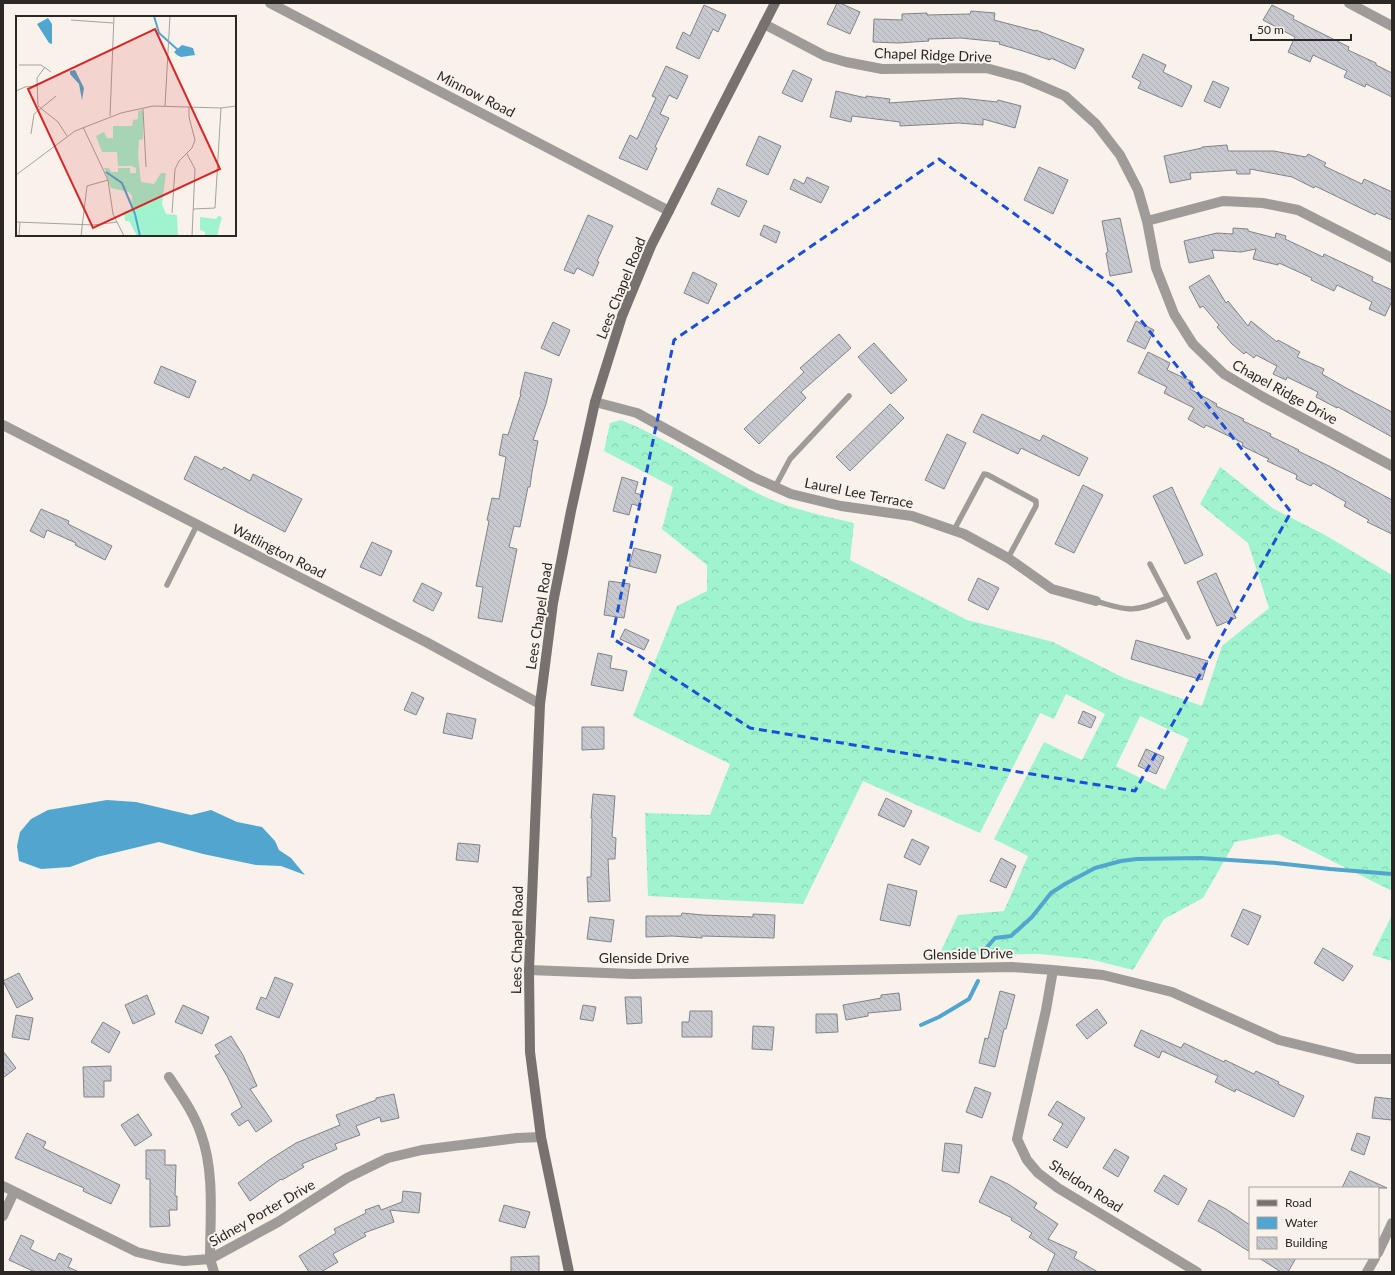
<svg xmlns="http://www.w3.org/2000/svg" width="1395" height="1275" viewBox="0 0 1395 1275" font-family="Lato,sans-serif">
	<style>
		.forest { fill: url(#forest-crowns); fill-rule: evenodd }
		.water { fill: #51a5cf }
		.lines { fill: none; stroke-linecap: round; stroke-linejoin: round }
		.stream { stroke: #51a5cf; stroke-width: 4 }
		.building { fill: url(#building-back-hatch); stroke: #82838a }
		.lane { stroke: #9f9b99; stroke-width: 5.5 }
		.street { stroke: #9f9b99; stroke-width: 10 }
		.secondary { stroke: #77726f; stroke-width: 10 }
		.marked { fill: none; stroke: #1d4ed8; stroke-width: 3; stroke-dasharray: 8 5; stroke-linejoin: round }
		.labels { text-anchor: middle; stroke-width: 4; stroke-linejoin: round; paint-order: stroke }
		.street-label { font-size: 14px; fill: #2a2725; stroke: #f8f2eb }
		.inset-river { fill: none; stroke: #51a5cf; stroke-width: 2 }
		.inset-road { fill: none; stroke: #a6a19c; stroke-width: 1 }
		.view { fill: #d62828; fill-opacity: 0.15; stroke: #d62828; stroke-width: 2 }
		.inset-edge { fill: none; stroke: #2a2725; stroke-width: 2 }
	</style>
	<defs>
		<pattern id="forest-crowns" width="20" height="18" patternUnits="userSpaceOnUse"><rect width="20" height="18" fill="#9ff3cd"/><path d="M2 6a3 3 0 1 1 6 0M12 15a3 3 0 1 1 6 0" fill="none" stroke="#89d0b0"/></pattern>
		<pattern id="building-back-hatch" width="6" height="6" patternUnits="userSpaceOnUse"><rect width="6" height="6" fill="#c8c8d0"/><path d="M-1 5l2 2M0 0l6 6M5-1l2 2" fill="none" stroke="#acacb2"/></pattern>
	</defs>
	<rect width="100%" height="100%" fill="#f8f2eb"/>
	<path class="forest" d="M 621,420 C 668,439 710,469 755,492 C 786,508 820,515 854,523 L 850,560 L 967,620 L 1053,642 L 1124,678 L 1202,706 L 1222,646 L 1269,608 L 1248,543 L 1200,504 L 1220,467 L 1274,509 L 1325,535 L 1392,575 L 1392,891 L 1278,834 L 1235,842 L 1203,898 L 1164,919 L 1133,970 L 1089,959 L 1039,954 L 939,955 L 958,915 L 1004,911 L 1028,856 L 994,839 L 1044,742 L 1082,760 L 1105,714 L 1066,694 L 1054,719 L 1040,713 L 980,833 L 863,781 L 803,904 L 648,896 L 645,813 L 710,815 L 730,764 L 633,716 L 677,606 L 707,591 L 707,565 L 662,529 L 673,487 L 604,451 L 610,423 ZM 1140,716 L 1189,739 L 1165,790 L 1116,766 Z
		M 1392,915 L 1392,961 L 1372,955 Z"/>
	<path class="water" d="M 107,800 L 136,802 L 191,815 L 211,810 L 237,822 L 262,827 L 275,841 L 279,850 L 291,858 L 305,875 L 281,866 L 256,865 L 203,854 L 159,842 L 97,857 L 70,867 L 41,869 L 19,861 L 17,846 L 20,832 L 31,819 L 48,810 Z"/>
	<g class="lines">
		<path class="stream" d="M 982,953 L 995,938 L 1011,936 L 1032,917 L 1051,893 L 1065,884 L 1095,868 L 1121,861 L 1137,859 L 1200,858 L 1276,863 L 1330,869 L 1392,874
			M 921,1025 L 939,1017 L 969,999 L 978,981"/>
	</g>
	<path class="building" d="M 837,3 L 840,3 L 860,12 L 850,34 L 827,24 Z
		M 704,5 L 726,15 L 718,32 L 713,29 L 699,59 L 676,48 L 683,32 L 690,36 Z
		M 1272,5 L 1294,16 L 1293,19 L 1349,47 L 1348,50 L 1376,63 L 1376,65 L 1392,73 L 1392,97 L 1366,84 L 1365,87 L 1344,77 L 1347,71 L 1313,55 L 1310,62 L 1288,52 L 1295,37 L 1263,20 Z
		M 971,11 L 995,13 L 994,20 L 1036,31 L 1036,30 L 1084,49 L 1075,69 L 1051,58 L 1050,60 L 1023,51 L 999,44 L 1000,42 L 961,38 L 928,39 L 929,41 L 898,43 L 873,42 L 874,19 L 902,20 L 902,14 L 927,13 L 927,15 L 970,14 Z
		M 1143,54 L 1166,65 L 1163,72 L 1192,86 L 1182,107 L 1138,88 L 1141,82 L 1132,77 Z
		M 666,66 L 688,76 L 677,99 L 669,95 L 660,114 L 669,118 L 655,147 L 657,148 L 647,170 L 619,158 L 630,135 L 637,139 L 656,98 L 652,96 Z
		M 793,70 L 812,79 L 802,102 L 782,93 Z
		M 1213,81 L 1229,88 L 1220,108 L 1204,101 Z
		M 836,91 L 866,98 L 866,96 L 890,99 L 889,103 L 961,98 L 997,102 L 998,100 L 1021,106 L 1015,128 L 983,119 L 983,125 L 959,123 L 900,126 L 900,122 L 852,116 L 851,122 L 830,117 Z
		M 759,136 L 781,146 L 768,175 L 746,165 Z
		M 1227,145 L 1228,151 L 1274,151 L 1306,157 L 1308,154 L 1326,163 L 1324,166 L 1362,184 L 1364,179 L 1392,192 L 1392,220 L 1376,213 L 1375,215 L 1315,186 L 1314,188 L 1292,177 L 1250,169 L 1250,174 L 1237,174 L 1236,170 L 1190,173 L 1191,179 L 1170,183 L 1164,156 L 1202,148 L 1202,147 Z
		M 1039,167 L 1068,180 L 1053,214 L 1024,200 Z
		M 807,177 L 829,187 L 821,203 L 790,189 L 794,179 L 804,184 Z
		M 718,188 L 747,201 L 739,217 L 711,204 Z
		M 588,215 L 613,226 L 597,261 L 599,262 L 593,276 L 577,268 L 574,274 L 564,270 Z
		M 1120,218 L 1132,272 L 1110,276 L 1106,253 L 1108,252 L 1102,221 Z
		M 764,225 L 780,232 L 776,243 L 760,235 Z
		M 1233,228 L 1248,229 L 1248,231 L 1275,238 L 1276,233 L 1286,236 L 1285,239 L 1323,257 L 1324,254 L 1373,277 L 1372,281 L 1392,290 L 1392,301 L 1385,316 L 1369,309 L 1372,302 L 1337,285 L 1334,291 L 1311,280 L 1312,278 L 1279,263 L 1278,265 L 1253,259 L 1256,249 L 1241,252 L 1212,250 L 1214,258 L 1189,263 L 1184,241 L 1217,233 L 1233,234 Z
		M 693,272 L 717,284 L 708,304 L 684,293 Z
		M 1209,275 L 1226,303 L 1228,301 L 1248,326 L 1251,321 L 1277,342 L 1278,340 L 1300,352 L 1297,357 L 1324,369 L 1322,374 L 1348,389 L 1392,412 L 1392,437 L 1338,407 L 1337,408 L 1316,397 L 1318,392 L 1287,377 L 1286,380 L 1273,374 L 1277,366 L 1256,355 L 1254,358 L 1246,352 L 1244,354 L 1232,344 L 1217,327 L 1219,325 L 1203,306 L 1200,308 L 1189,287 Z
		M 1136,321 L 1154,330 L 1145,349 L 1127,341 Z
		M 553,322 L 570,330 L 559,356 L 541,348 Z
		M 839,334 L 851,348 L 801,392 L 806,398 L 759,444 L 744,429 L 804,372 L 800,368 Z
		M 874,343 L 907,380 L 891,394 L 858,357 Z
		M 1148,352 L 1170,363 L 1167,370 L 1193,382 L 1190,389 L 1217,404 L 1216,406 L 1244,419 L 1243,421 L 1271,434 L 1270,436 L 1299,450 L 1298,451 L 1329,466 L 1392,500 L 1392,534 L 1367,522 L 1369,520 L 1344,506 L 1346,502 L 1313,483 L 1311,486 L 1296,479 L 1297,475 L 1267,461 L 1269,459 L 1242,446 L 1243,443 L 1206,425 L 1204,428 L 1188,419 L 1194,408 L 1164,393 L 1167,387 L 1138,373 Z
		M 161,366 L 196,381 L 189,398 L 154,383 Z
		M 525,372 L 552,379 L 546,404 L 533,440 L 538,441 L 532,472 L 530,487 L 528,487 L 520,527 L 514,526 L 509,547 L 517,549 L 502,622 L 478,618 L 483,587 L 476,586 L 489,521 L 487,520 L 492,498 L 499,499 L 506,457 L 499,455 L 503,434 L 508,435 L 521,394 L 520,394 Z
		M 890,404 L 904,418 L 850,471 L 836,457 Z
		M 982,414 L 1040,441 L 1043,435 L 1088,458 L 1079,476 L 1021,448 L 1018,454 L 973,432 Z
		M 947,434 L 966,443 L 944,489 L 925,480 Z
		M 195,456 L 222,470 L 224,467 L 250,481 L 253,474 L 302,499 L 285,532 L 184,479 Z
		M 622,477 L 638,482 L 635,493 L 642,495 L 639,506 L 632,504 L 629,515 L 613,511 Z
		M 1083,485 L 1103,495 L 1074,553 L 1055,544 Z
		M 1172,487 L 1203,555 L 1185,564 L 1153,496 Z
		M 41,509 L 69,521 L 68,524 L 112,546 L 105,560 L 75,545 L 76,543 L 47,530 L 44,538 L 30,531 Z
		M 372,542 L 392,551 L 381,576 L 360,567 Z
		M 634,548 L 661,555 L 656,573 L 629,566 Z
		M 1216,573 L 1236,618 L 1217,626 L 1197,582 Z
		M 978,578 L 999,588 L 988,610 L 968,600 Z
		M 609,581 L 630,584 L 624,618 L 604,615 Z
		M 422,583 L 442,593 L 433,611 L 413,601 Z
		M 625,629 L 649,640 L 644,650 L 620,639 Z
		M 1136,640 L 1208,661 L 1202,680 L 1131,659 Z
		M 598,653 L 612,656 L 610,668 L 627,671 L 623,691 L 591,685 Z
		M 412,692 L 424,698 L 416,715 L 404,710 Z
		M 1083,711 L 1096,717 L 1091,728 L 1078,723 Z
		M 447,713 L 476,719 L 472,739 L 443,733 Z
		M 582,727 L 604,727 L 604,749 L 582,750 Z
		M 1146,749 L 1164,757 L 1156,774 L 1138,766 Z
		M 593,794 L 615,796 L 612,837 L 616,838 L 615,859 L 608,859 L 610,901 L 588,902 L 587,877 L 591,877 L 592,818 L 591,818 Z
		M 886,798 L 912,811 L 904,827 L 878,815 Z
		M 912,839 L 929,847 L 920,865 L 904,857 Z
		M 458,843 L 480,845 L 478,862 L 456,860 Z
		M 1001,858 L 1016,866 L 1006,888 L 990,881 Z
		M 888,884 L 917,891 L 910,926 L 880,920 Z
		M 1243,909 L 1261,916 L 1248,945 L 1231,936 Z
		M 682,913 L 703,915 L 753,917 L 753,914 L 775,915 L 774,938 L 702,936 L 702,938 L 672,936 L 646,937 L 646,916 L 681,916 Z
		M 590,917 L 614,920 L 611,942 L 587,939 Z
		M 1323,948 L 1353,966 L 1343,981 L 1314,963 Z
		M 19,973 L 33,999 L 17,1008 L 3,981 Z
		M 275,977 L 293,984 L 279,1018 L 256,1009 L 261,997 L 266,999 Z
		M 1000,991 L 1015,995 L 1006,1029 L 1004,1029 L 995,1067 L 979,1063 L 985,1038 L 988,1039 Z
		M 899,993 L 901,1010 L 868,1013 L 868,1016 L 846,1020 L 843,1005 L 881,998 L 881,995 Z
		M 147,995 L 155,1014 L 133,1024 L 125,1005 Z
		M 625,997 L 641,997 L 642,1023 L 627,1024 Z
		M 183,1005 L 209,1017 L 202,1034 L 175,1022 Z
		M 583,1005 L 596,1007 L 593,1021 L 580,1019 Z
		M 1097,1009 L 1107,1023 L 1087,1039 L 1076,1025 Z
		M 690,1011 L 712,1011 L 712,1037 L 682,1037 L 682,1022 L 689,1022 Z
		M 816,1014 L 837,1014 L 838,1032 L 816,1033 Z
		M 16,1015 L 33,1018 L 29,1040 L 12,1037 Z
		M 103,1022 L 120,1032 L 109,1053 L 91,1042 Z
		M 753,1026 L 774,1027 L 772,1050 L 752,1049 Z
		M 1141,1030 L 1181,1048 L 1184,1043 L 1224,1062 L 1225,1060 L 1254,1074 L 1256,1071 L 1279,1082 L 1278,1084 L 1304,1096 L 1294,1117 L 1236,1089 L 1235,1092 L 1215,1082 L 1218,1076 L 1162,1051 L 1159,1058 L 1134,1046 Z
		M 231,1036 L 243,1055 L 257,1086 L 250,1089 L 272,1121 L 256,1132 L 248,1120 L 239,1126 L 231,1114 L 242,1107 L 227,1076 L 215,1056 L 220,1053 L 215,1045 Z
		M 3,1051 L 16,1068 L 3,1078 Z
		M 111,1066 L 111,1081 L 104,1081 L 104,1097 L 84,1097 L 83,1067 Z
		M 975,1087 L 991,1093 L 982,1118 L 966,1112 Z
		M 394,1094 L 399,1118 L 381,1122 L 380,1117 L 356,1126 L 360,1135 L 335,1144 L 337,1149 L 302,1164 L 304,1167 L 282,1180 L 281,1179 L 250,1201 L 238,1183 L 269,1160 L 296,1143 L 340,1125 L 336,1115 L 376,1100 L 376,1098 Z
		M 1375,1097 L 1392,1099 L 1392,1120 L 1372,1118 Z
		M 1057,1101 L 1085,1118 L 1067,1148 L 1053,1140 L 1063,1124 L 1048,1115 Z
		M 138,1114 L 152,1135 L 135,1146 L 121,1125 Z
		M 27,1133 L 46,1142 L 43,1148 L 120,1185 L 111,1204 L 83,1191 L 84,1188 L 15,1158 Z
		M 1357,1133 L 1370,1137 L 1364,1155 L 1351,1150 Z
		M 945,1143 L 962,1145 L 959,1173 L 942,1171 Z
		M 1115,1149 L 1129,1157 L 1118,1177 L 1103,1168 Z
		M 146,1150 L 165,1150 L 165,1165 L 176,1165 L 175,1196 L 177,1196 L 177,1210 L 169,1210 L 170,1226 L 150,1227 L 150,1179 L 146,1179 Z
		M 1350,1171 L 1387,1188 L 1342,1188 Z
		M 1164,1175 L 1187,1189 L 1178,1205 L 1154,1191 Z
		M 991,1176 L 1008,1184 L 1037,1203 L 1034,1208 L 1058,1224 L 1048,1239 L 1077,1252 L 1074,1258 L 1098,1272 L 1047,1272 L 1055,1254 L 1029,1237 L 1032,1233 L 1011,1220 L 1012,1218 L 979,1202 Z
		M 403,1191 L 421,1193 L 419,1213 L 390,1210 L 394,1222 L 364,1233 L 366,1236 L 333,1254 L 338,1262 L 321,1272 L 309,1272 L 299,1256 L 336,1233 L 334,1229 L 366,1213 L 365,1210 L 379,1205 L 381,1210 L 402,1202 Z
		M 1209,1200 L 1226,1209 L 1250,1225 L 1250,1252 L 1215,1230 L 1198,1221 Z
		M 504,1205 L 530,1212 L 525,1228 L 499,1221 Z
		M 21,1235 L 34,1241 L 30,1249 L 55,1261 L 59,1253 L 72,1259 L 68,1267 L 79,1272 L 35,1272 L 9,1260 Z
		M 539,1256 L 539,1272 L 511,1272 L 511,1257 Z
		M 1259,1258 L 1296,1258 L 1288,1272 L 1281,1272 Z"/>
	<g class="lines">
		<path class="lane" d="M 775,487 L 790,459 L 849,396
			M 954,530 L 984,474 L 988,475 L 1036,501 L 1036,506 L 1008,558
			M 1150,564 L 1188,637
			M 167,585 L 197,525
			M 1096,601 C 1127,611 1136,613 1167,598"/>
		<path class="street" d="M 270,3 L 669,211
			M 1349,3 L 1392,26
			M 764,24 L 825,56 L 846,62 L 882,69 L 986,68 L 1023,78 L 1065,96 L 1096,124 L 1120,155 L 1138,190 L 1147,221 L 1156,268 L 1174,314 L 1193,344 L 1224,374 L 1263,397 L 1392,466
			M 1147,221 L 1223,201 L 1263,203 L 1298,210 L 1392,258
			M 595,402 L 637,413 L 753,477 L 791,494 L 841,506 L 912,516 L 964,534 L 1008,558 L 1052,589 L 1096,601
			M 3,425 L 426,642 L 540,704
			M 529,970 L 632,974 L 1012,967 L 1053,970 L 1103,975 L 1172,992 L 1279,1040 L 1357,1059 L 1392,1059
			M 1053,970 L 1046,1010 L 1017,1139 L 1027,1160 L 1038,1173 L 1058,1188 L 1197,1272
			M 169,1077 C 181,1095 194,1113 201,1134 C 215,1172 210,1219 210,1259 L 214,1272
			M 3,1186 L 137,1252 L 162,1258 L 184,1261 L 210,1259 L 278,1222 L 347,1178 L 388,1158 L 422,1150 L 517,1138 L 541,1137
			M 3,1216 L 14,1192
			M 1378,1253 L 1392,1223
			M 1367,1272 L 1375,1258"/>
		<path class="secondary" d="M 569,1272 L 541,1137 L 530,1052 L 529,970 L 540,704 L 553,603 L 571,511 L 595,402 L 622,316 L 651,246 L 715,120 L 775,3"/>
	</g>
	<path class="marked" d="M 939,159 L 1115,287 L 1291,512 L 1135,791 L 750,728 L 612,638 L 674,340 Z"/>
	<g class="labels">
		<g class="street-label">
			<text transform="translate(933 55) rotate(2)" y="5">Chapel Ridge Drive</text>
			<text transform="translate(476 94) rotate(27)" y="5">Minnow Road</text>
			<text transform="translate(621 288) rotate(-68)" y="5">Lees Chapel Road</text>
			<text transform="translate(1285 392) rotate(29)" y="5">Chapel Ridge Drive</text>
			<text transform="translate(859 493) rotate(11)" y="5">Laurel Lee Terrace</text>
			<text transform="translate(279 551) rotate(27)" y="5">Watlington Road</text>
			<text transform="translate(539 616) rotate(-81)" y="5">Lees Chapel Road</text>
			<text transform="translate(517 940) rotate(-89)" y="5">Lees Chapel Road</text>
			<text transform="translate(968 954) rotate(-1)" y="5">Glenside Drive</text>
			<text x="644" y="963">Glenside Drive</text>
			<text transform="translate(1086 1186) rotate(33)" y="5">Sheldon Road</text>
			<text transform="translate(262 1213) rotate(-30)" y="5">Sidney Porter Drive</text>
		</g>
	</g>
	<g transform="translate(16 16)">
		<rect width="220" height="220" fill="#f8f2eb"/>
		<path d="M 122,95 L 126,94 L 127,97 L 127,123 L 123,124 L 122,139 L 125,166 L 138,168 L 145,157 L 150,157 L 146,188 L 150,198 L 161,199 L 162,220 L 121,220 L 113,205 L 109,205 L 108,195 L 115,195 L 116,180 L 113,176 L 95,172 L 88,152 L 93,152 L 95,156 L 102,156 L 102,152 L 114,152 L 114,157 L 120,157 L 120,152 L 116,150 L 102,150 L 101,136 L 86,136 L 80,120 L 88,116 L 91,122 L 97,122 L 97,110 L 116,110 L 117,104 L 122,103 ZM 202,200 L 206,201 L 201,220 L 189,220 L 189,216 L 184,214 L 184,201 L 200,203 Z" fill="#9ff3cd"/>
		<path d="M 32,2 L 36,8 L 36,28 L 33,27 L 21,8 ZM 166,29 L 177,32 L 179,39 L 165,41 L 161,39 L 158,36 ZM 59,54 L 68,72 L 66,84 L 63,68 L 54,58 L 54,55 Z" fill="#51a5cf"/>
		<path class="inset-river" d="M 138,0 L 143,17 L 162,34M 90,156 L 106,167 L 119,198 L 124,220"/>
		<path class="inset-road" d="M 55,4 L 97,7M 3,49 L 25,49 L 35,56M 29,51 L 21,62 L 22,90 L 42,106 L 51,120M 0,75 L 9,71 L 21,70M 149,90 L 154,0M 127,93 L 130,151M 94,100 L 98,0M 67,111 L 92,164 L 97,198 L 108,220M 15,118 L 18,98 L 40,80M 171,138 L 179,153 L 176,220M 0,159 L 59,115 L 105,97 L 137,90 L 205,92 L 220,90M 177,193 L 199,192 L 205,92M 156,197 L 159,153 L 163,145 L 176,132 L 179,124 L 173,101 L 173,91M 0,206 L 78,209 L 101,206M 3,220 L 4,206M 65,220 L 71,170 L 92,164"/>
		<path class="view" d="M 139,13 L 204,153 L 77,212 L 12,73 Z"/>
		<rect width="220" height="220" class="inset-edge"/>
	</g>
	<rect width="1395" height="1275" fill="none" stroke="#2a2725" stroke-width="8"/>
	<rect x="1249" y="1187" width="130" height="72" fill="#f8f2eb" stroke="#a6a19c"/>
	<rect x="1257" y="1200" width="20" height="6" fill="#77726f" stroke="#a6a19c"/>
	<text x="1285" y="1207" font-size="12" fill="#2a2725">Road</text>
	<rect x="1257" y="1217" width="20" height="12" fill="#51a5cf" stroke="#a6a19c"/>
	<text x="1285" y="1227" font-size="12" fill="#2a2725">Water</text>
	<rect x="1257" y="1237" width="20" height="12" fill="url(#building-back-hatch)" stroke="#a6a19c"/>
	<text x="1285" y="1247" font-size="12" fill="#2a2725">Building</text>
	<path d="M1251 34v6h100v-6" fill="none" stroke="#2a2725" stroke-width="2"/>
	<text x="1257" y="34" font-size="12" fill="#2a2725" stroke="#f8f2eb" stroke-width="3" paint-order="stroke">50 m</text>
</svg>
